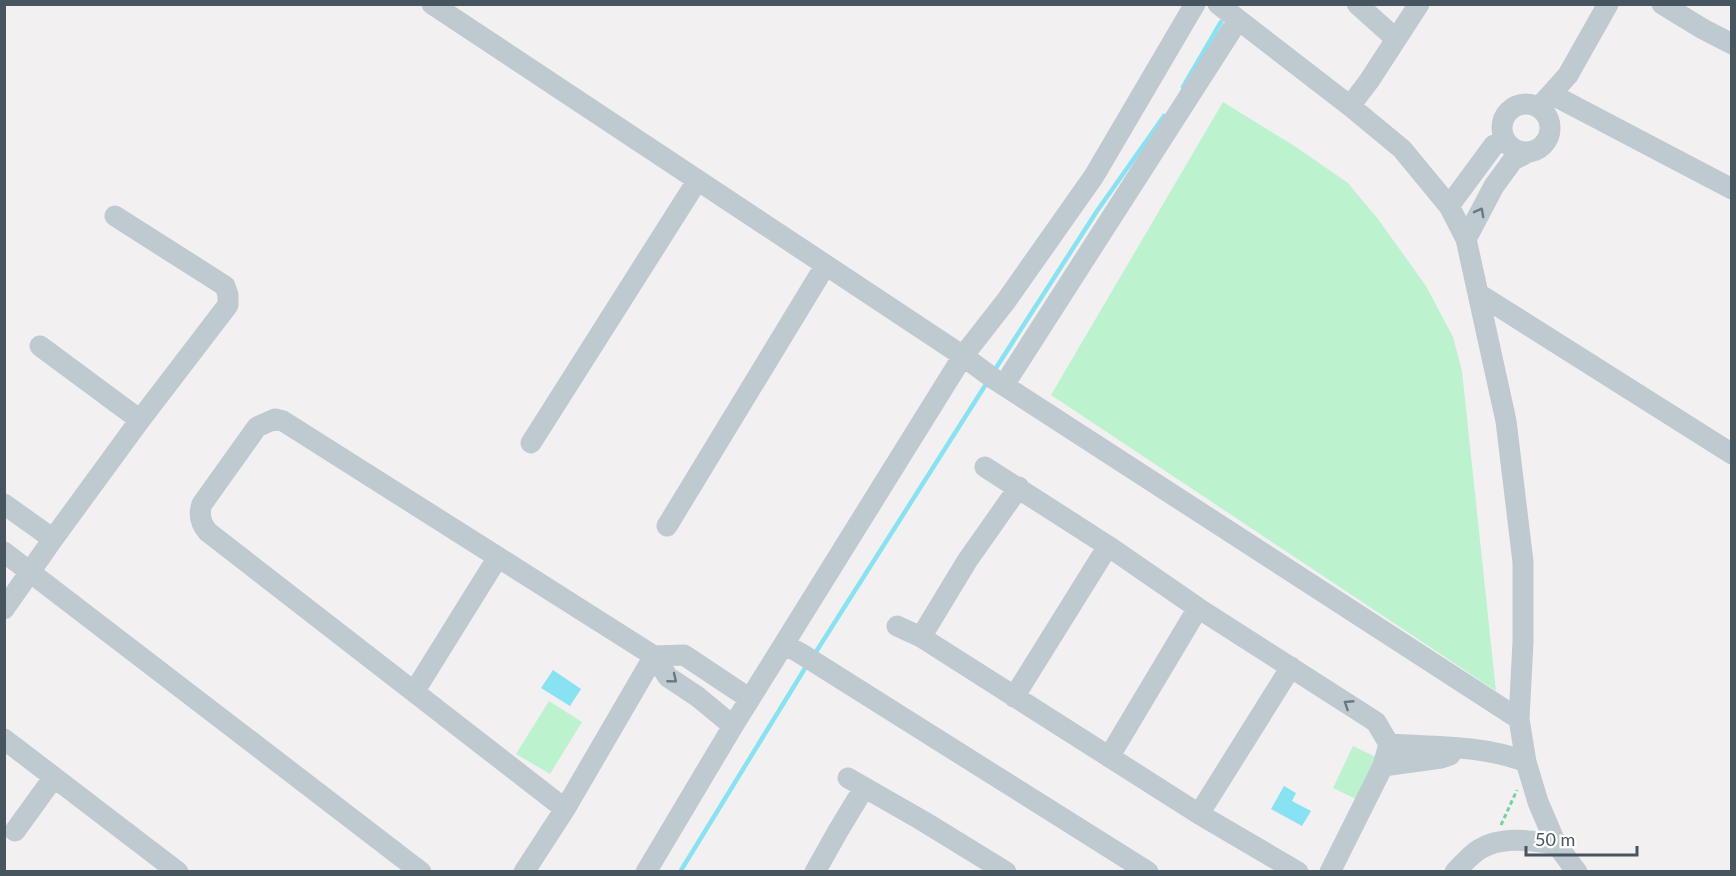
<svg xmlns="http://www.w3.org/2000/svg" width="1736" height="876" viewBox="0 0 1736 876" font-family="Lato,sans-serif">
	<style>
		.green { fill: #bdf2cf }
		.water { fill: #88e2f2 }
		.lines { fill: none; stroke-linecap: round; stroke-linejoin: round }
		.stream { stroke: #88e2f2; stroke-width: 4.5 }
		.path { stroke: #73d39e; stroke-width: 3; stroke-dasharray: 4.5 3; stroke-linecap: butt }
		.minor { stroke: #bec9d0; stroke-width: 21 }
		.oneway { stroke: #6b7881 }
	</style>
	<rect width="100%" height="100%" fill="#f3f0f1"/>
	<path class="green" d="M 1223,102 L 1296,147 L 1348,183 L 1378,219 L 1426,286 L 1453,337 L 1462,371 L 1496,691 L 1051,395 Z
		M 549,701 L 582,722 L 550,774 L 516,754 Z
		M 1353,746 L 1376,757 L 1356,799 L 1333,788 Z"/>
	<path class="water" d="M 553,670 L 581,689 L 570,706 L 541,688 Z
		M 1284,786 L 1296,793 L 1292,801 L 1311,811 L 1302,826 L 1271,809 Z"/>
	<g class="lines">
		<path class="stream" d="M 1183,87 L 1221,22
			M 994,371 L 1097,211 L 1164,116
			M 814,655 L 988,381
			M 680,872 L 807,665"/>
		<path class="path" d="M 1501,825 L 1517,790"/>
		<path class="minor" d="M 432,4 L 963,356 L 994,379 L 1519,719
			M 1218,4 L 1350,106 L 1402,149 L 1449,206 L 1466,239 L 1506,421 L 1523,562 L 1523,642 L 1519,719 L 1526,762 L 1538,802 L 1556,844 L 1577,872
			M 1357,4 L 1396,39
			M 1662,4 L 1703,29 L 1732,44
			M 1551,94 L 1732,189
			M1502 128a24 24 0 1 1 48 0a24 24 0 1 1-48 0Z
			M 1542,104 L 1568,75 L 1608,4
			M 1350,106 L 1369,81 L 1419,4
			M 1449,206 L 1494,145 L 1505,141
			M 1466,239 L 1494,186 L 1513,160 L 1527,153
			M 1479,294 L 1732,454
			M 40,346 L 140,420
			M 1004,385 L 1238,20
			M 531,443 L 697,181
			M 985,467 L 1108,546 L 1198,608 L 1376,722 L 1389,744 L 1383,766 L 1330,872
			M 4,504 L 53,539
			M 667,526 L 825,266
			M 4,552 L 421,872
			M 4,609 L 53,539 L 140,420 L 228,305 L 228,295 L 225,286 L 115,216
			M 897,626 L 921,637 L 1199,814 L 1298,872
			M 921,637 L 967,561 L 1019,487
			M 785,645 L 800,653 L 1148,872
			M 654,656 L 684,655 L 750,699
			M 414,692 L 498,557
			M 1014,697 L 1108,546
			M 4,739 L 178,872
			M 1389,744 C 1434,747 1483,745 1526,762
			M 1109,757 L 1198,608
			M 1383,766 L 1441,758 L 1450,755
			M 848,778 L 923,821 L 1006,872
			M 565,809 L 208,532 C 201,524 198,515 202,504 L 257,427 L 275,419 L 283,421 L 654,656 L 668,677 L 698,697 L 733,726
			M 1199,814 L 1291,667
			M 15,831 L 54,777
			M 524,872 L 565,809 L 654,656
			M 646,872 L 733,726 L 963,356 L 1006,301 L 1094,176 L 1195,4
			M 815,872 L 838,831 L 864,788
			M 1455,872 C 1463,864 1471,854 1480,849 C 1503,835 1531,841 1556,844"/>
	</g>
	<defs><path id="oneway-chevron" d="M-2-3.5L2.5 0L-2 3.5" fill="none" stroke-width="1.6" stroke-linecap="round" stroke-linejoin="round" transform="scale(1.5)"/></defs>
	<g class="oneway">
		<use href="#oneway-chevron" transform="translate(1480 212) rotate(-62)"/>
		<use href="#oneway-chevron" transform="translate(673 679) rotate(39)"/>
		<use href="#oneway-chevron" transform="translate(1348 704) rotate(-147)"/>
	</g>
	<rect width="1736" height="876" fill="none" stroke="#47555f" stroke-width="12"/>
	<path d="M1526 846v9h111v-9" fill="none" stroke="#47555f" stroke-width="3"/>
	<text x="1535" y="846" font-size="18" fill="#47555f" stroke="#ffffff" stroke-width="4.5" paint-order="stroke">50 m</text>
</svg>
